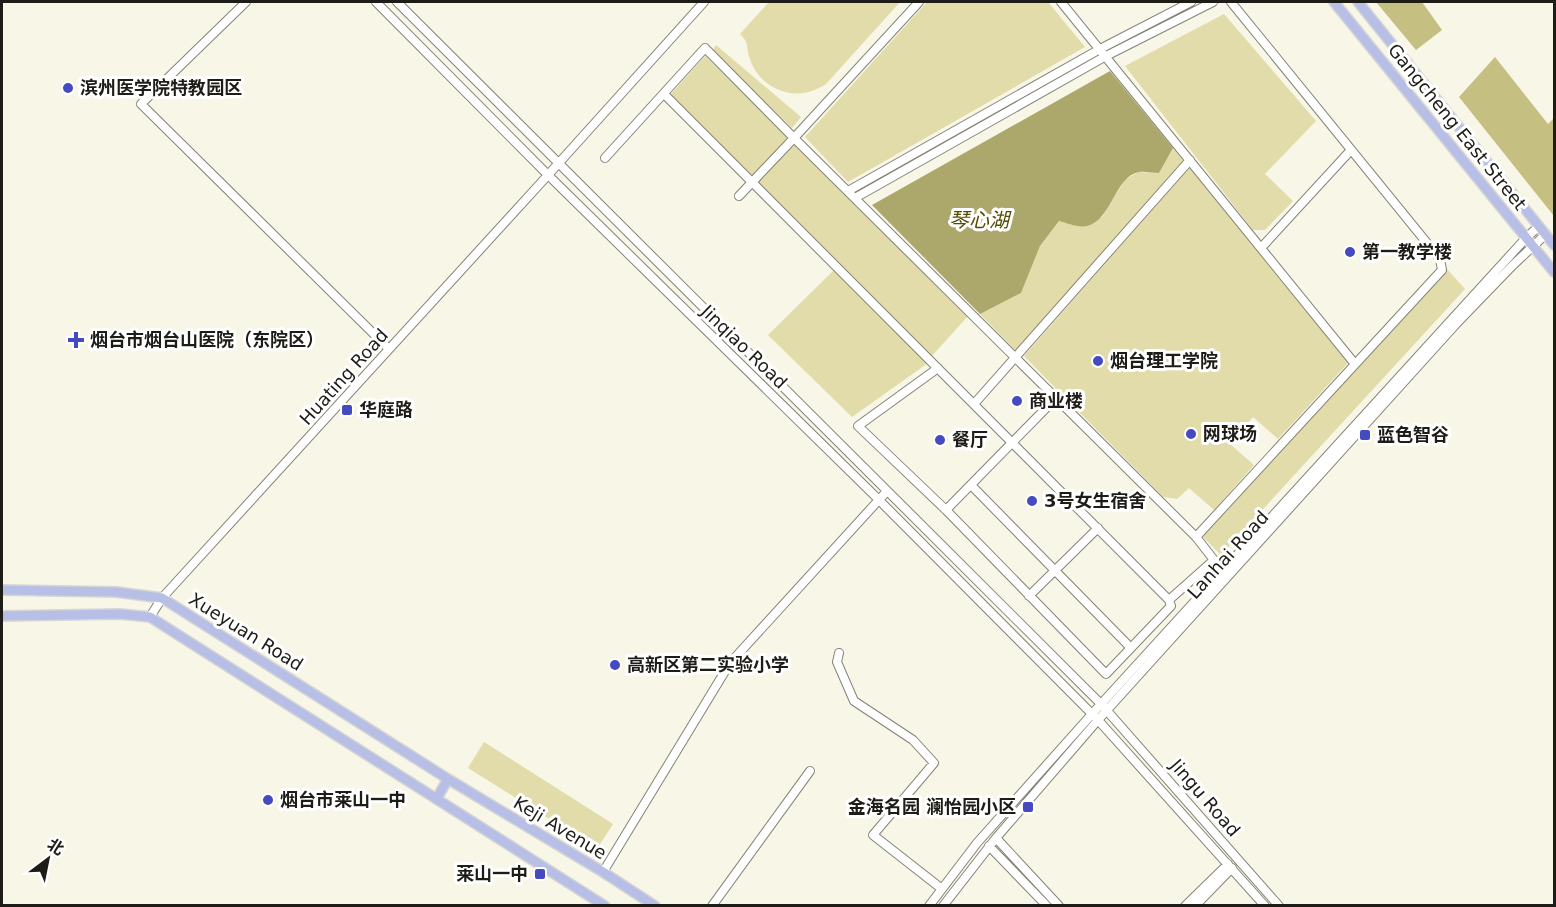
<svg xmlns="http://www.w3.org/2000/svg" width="1556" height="907" viewBox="0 0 1556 907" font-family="'DejaVu Sans','Noto Sans SC',sans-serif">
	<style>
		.green { fill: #e1dca9 }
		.forest { fill: #c5bf82 }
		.water { fill: #aca76b }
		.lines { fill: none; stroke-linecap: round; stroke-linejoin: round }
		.minor-casing { stroke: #848376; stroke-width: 10 }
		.major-casing { stroke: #d6d6d5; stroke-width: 12 }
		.minor { stroke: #fff; stroke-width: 8 }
		.major { stroke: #b8bfe6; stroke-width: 9 }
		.poi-dot { fill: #454ac0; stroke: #fff; stroke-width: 2 }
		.labels { text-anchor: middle; stroke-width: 6; stroke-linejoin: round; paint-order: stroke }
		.poi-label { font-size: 18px; font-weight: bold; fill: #1d1c17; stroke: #fff; text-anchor: start }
		.street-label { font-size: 18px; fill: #1d1c17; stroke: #fff }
		.water-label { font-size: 20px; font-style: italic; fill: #534c00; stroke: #fff }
	</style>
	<rect width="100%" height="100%" fill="#f7f6e7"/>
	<path class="green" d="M 769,2 L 900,2 L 826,84 C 821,87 815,90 809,92 C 784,98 758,84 750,59 C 745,46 751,45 740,34 Z
		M 927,2 L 1048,2 L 1085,47 L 848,182 L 805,137 Z
		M 1224,14 L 1316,121 L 1265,174 L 1293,201 L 1265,230 L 1253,230 L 1125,66 Z
		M 716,45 L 801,117 L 792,128 L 713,50 Z
		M 705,56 L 790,139 L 752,179 L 670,95 Z
		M 794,144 L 968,316 L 931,357 L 757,183 Z
		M 1173,148 L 1184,162 L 1016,351 L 980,314 L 1021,293 L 1040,246 L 1059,221 L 1075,225 L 1102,217 L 1125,180 L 1138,172 L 1159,173 Z
		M 1190,167 L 1348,363 L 1278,439 L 1253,417 L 1230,444 L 1254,465 L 1214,510 L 1189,488 L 1177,499 L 1163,497 L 1024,356 Z
		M 1447,269 L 1465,289 L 1221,555 L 1203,537 Z
		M 834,270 L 928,363 L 852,417 L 768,335 Z
		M 484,742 L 613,824 L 597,849 L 468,768 Z"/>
	<path class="forest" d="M 1376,2 L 1422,2 L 1442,30 L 1416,50 Z
		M 1495,57 L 1548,124 L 1554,118 L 1554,216 L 1459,97 Z"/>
	<path class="water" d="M 1110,71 L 1173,148 L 1159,173 C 1153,173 1145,171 1139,172 C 1115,176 1112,220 1087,226 C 1078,228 1067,223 1059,221 L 1040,246 L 1021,293 L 980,314 L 872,205 Z"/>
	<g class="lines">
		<g class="minor-casing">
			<path id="minor" d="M 246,2 L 141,104 L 389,349
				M 376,2 L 548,175 L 873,494 L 1098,720 L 1265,906
				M 397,2 L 1101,704 L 1279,906
				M 919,2 L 794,138 L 1196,537 L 1442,270 L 1440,259 L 1231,2
				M 1061,2 L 1355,364
				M 664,94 L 1169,600 L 1214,560 L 1196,537
				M 605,158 L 705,48 L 794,138 L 739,196
				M 848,191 L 1100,49 L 1191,2
				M 855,198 L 1106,56 L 1213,2
				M 1261,248 L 1351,150
				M 938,368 L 858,426 L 946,510 L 1106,674 L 1171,606 L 1169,600
				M 974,404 L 1190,160
				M 971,485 L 1131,648
				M 946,510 L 1056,398
				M 1029,596 L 1098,528
				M 150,617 L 162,598 L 548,175 L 704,2
				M 839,653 L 837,662 L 854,701 L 913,740 L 934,763 L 873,835 L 942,889
				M 996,838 L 1059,906
				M 989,846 L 1047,906
				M 603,872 L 730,663 L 887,491
				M 712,906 L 810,771
				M 929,906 L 977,843 L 1092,714 L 1526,238 L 1539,226
				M 943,906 L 996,838 L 1098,720 L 1457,323 L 1513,265 L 1546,234
				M 1185,906 L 1228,864
				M 1195,906 L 1232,868"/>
		</g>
		<g class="major-casing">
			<path id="major" d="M 1334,2 L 1554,272
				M 1358,2 L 1554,245
				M 2,590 L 116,592 L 162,598 L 448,779 L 603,872 L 655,906
				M 2,616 L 120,614 L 150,617 L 605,906
				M 437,798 L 448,779"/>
		</g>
		<use href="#minor" class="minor"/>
		<use href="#major" class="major"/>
	</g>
	<g class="poi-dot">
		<circle cx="68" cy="88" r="6"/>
		<circle cx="1350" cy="252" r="6"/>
		<path d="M73 331h6v6h6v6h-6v6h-6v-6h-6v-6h6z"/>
		<circle cx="1098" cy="361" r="6"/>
		<circle cx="1017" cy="401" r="6"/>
		<rect x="341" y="404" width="12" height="12" rx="3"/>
		<circle cx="1191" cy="434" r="6"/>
		<rect x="1359" y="429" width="12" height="12" rx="3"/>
		<circle cx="940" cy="440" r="6"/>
		<circle cx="1032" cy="501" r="6"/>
		<circle cx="615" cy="665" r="6"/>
		<circle cx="268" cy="800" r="6"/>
		<rect x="1022" y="801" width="12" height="12" rx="3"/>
		<rect x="534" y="868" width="12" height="12" rx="3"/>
	</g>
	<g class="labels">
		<g class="poi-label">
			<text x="80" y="94">滨州医学院特教园区</text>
			<text x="1362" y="258">第一教学楼</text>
			<text x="90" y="346">烟台市烟台山医院（东院区）</text>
			<text x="1110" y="367">烟台理工学院</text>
			<text x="1029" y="407">商业楼</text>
			<text x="359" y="416">华庭路</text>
			<text x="1203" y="440">网球场</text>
			<text x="1377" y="441">蓝色智谷</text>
			<text x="952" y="446">餐厅</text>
			<text x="1044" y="507">3号女生宿舍</text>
			<text x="627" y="671">高新区第二实验小学</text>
			<text x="280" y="806">烟台市莱山一中</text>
			<text x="1016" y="813" text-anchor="end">金海名园 澜怡园小区</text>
			<text x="528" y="880" text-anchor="end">莱山一中</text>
		</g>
		<g class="street-label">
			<text transform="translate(1457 127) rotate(51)" y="6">Gangcheng East Street</text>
			<text transform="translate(744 347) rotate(44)" y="6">Jinqiao Road</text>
			<text transform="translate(344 377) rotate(-48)" y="6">Huating Road</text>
			<text transform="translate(1228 555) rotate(-48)" y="6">Lanhai Road</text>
			<text transform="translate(246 632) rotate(32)" y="6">Xueyuan Road</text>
			<text transform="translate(1205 798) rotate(49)" y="6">Jingu Road</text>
			<text transform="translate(560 828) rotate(31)" y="6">Keji Avenue</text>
		</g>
		<g class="water-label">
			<text x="979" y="227">琴心湖</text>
		</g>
	</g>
	<rect width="1556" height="907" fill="none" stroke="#1d1c17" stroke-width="6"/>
	<g transform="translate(48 859) rotate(32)" stroke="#ffffff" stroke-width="4.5" paint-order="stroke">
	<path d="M0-4.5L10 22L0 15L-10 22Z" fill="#1d1c17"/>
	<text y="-9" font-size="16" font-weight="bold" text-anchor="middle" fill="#1d1c17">北</text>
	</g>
</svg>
